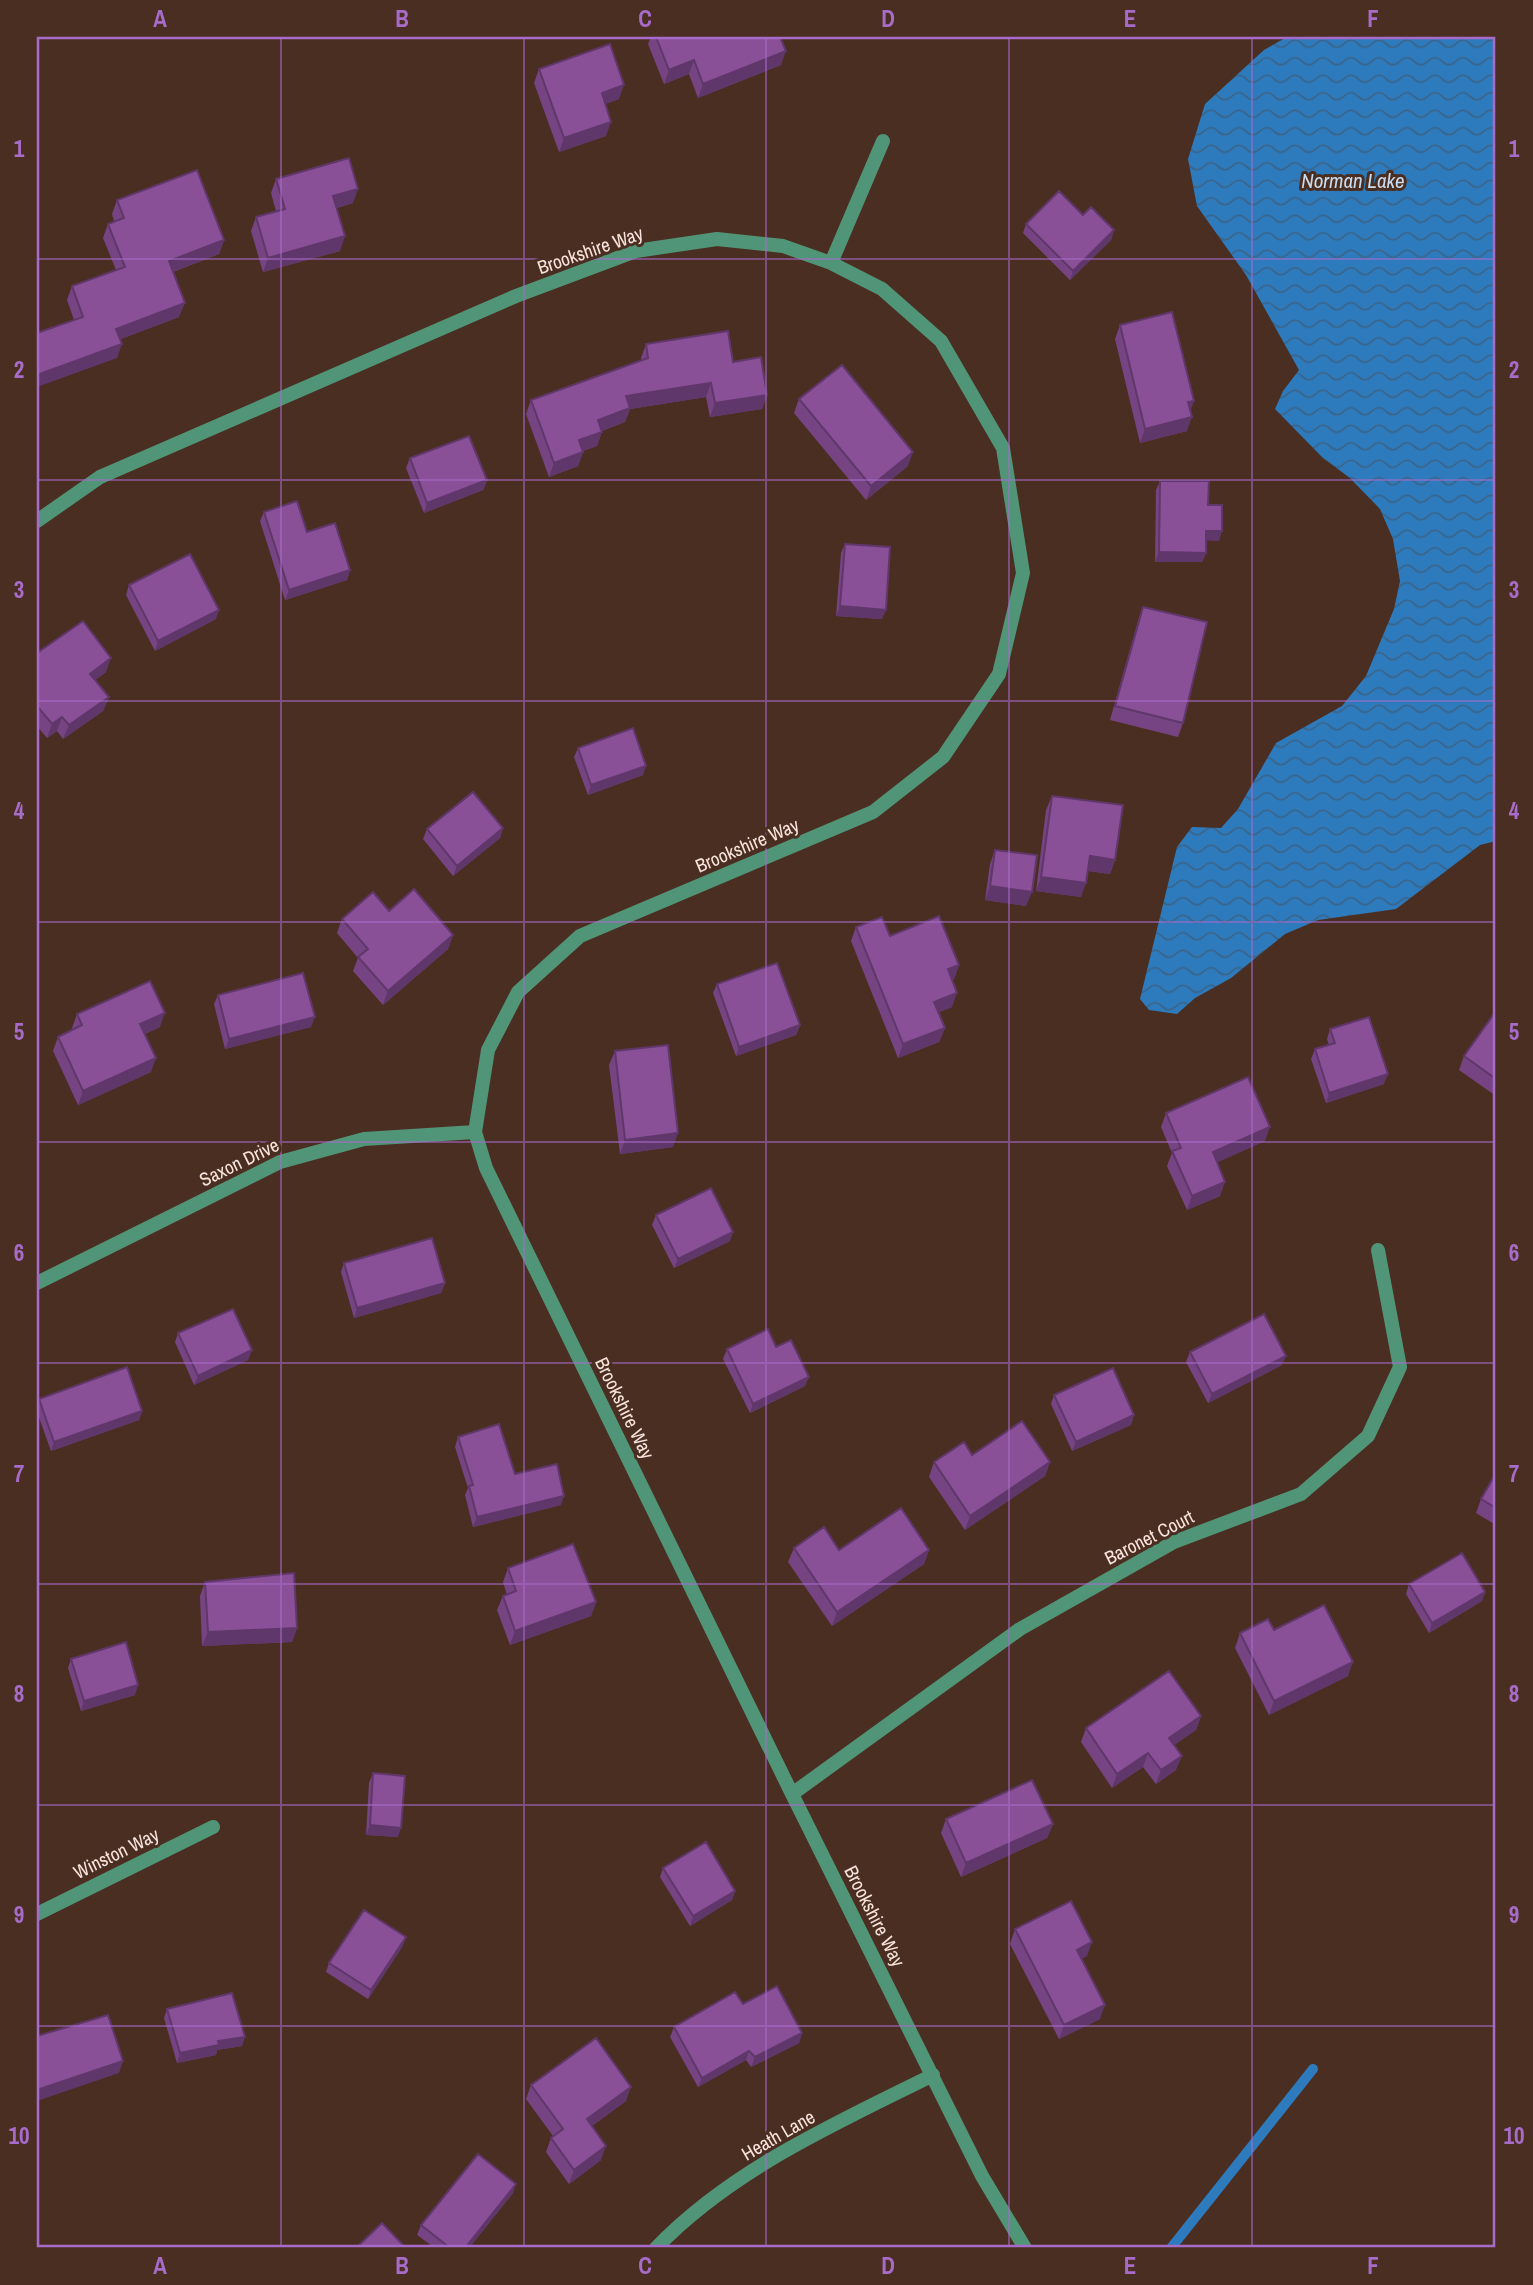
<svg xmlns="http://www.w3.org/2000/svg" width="1533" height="2285" viewBox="0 0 1533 2285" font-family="'Archivo Narrow',sans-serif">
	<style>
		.water { fill: url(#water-waves) }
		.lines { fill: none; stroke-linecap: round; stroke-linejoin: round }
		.stream { stroke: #2d7bbd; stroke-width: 10 }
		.street { stroke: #509577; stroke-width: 14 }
		.wall { fill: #764482 }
		.shaded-wall { fill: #60376a }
		.building { fill: #894f97; stroke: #60376a; stroke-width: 2 }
		.grid { fill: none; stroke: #a76cca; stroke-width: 2; stroke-opacity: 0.55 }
		.labels { text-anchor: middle; stroke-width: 6; stroke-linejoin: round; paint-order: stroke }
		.street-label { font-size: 19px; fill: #f8e4dd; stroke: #4b2e22 }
		.water-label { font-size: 21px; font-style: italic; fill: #c9dbed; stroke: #4b2e22 }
		.neatline { fill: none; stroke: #a76cca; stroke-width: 2.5 }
		.grid-label { font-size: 23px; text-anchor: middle; font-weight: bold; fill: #a76cca }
	</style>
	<defs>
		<pattern id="water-waves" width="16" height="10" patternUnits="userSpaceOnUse" patternTransform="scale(1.75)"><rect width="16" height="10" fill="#2d7bbd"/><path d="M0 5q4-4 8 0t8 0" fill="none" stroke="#39658c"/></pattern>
	</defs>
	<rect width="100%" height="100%" fill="#4b2e22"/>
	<path class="water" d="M 1287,37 L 1496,37 L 1496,841 L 1480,845 L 1396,909 L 1318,920 L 1285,934 L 1231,978 L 1195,998 L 1177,1014 L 1149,1010 L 1140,999 L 1177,847 L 1192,827 L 1221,828 L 1238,809 L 1276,743 L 1342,706 L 1366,676 L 1394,609 L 1400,581 L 1393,539 L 1380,509 L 1350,478 L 1323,458 L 1275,409 L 1283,391 L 1299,370 L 1246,275 L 1197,206 L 1188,159 L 1205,104 L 1264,50 Z"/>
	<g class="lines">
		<path class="stream" d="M 1171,2248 L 1313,2069"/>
		<path class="street" d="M 831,263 L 883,141
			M 37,521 L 100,477 L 516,296 L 636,251 L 717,239 L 783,246 L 831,263 L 882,289 L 941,341 L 1003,448 L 1023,573 L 999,674 L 943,757 L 873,812 L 580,936 L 518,992 L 488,1050 L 475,1132 L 486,1168 L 792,1794 L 982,2176 L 1025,2248
			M 37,1283 L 280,1162 L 364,1139 L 475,1132
			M 792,1794 L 1020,1629 L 1174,1542 L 1301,1494 L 1368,1436 L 1400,1367 L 1378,1250
			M 37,1914 L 213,1827
			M 656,2248 C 732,2169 835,2124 933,2075"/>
	</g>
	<path class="wall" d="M 651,37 L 780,37 L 781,65 L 698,98 L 689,74 L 664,84 L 648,44 Z
		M 539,69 L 619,99 L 605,104 L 606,136 L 559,152 L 534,83 Z
		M 276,179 L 353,203 L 337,208 L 340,251 L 263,272 L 251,231 L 256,217 L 276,211 L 271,193 Z
		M 117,200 L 224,240 L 219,254 L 173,272 L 179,317 L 120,339 L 117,358 L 74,320 L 67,300 L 72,286 L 116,270 L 103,238 L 108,224 L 114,221 L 112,214 Z
		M 1083,215 L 1114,230 L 1111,240 L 1070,280 L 1023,233 L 1026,224 Z
		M 1120,325 L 1190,411 L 1187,431 L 1140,443 L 1115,339 Z
		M 646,344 L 733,362 L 767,395 L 762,409 L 710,417 L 706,397 L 630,409 L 625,422 L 602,431 L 597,446 L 583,451 L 583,452 L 578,466 L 549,477 L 526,414 L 531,400 L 642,360 L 641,358 Z
		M 799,399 L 908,466 L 866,500 L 794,413 Z
		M 410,458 L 487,480 L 483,490 L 424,513 L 406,468 Z
		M 1160,481 L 1208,505 L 1219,541 L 1206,540 L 1206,553 L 1202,562 L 1155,562 L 1156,490 Z
		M 264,512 L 307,532 L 350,570 L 347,580 L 285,600 L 260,521 Z
		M 845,544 L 882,619 L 836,616 L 841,553 Z
		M 129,585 L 216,619 L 155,651 L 126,595 Z
		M 1143,607 L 1183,723 L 1178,737 L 1110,720 L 1138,621 Z
		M 37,653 L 106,672 L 95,680 L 109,697 L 103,711 L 63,739 L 57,731 L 47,738 L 37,726 Z
		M 578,748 L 643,775 L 588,795 L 574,757 Z
		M 1052,796 L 1115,860 L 1110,874 L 1088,871 L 1081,897 L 1036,891 L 1046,810 Z
		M 503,828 L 500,838 L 453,876 L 423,839 L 427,829 Z
		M 995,850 L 1026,906 L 985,900 L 990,864 Z
		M 389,911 L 453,935 L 448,949 L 383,1005 L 353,971 L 358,958 L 337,933 L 342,919 Z
		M 856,927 L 890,936 L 959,965 L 954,979 L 952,980 L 952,1007 L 939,1012 L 945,1028 L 939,1042 L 898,1058 L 851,941 Z
		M 717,984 L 800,1025 L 796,1035 L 736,1056 L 713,993 Z
		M 218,995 L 311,1027 L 225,1049 L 214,1004 Z
		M 1496,1011 L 1496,1096 L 1459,1070 L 1464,1056 Z
		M 77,1014 L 160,1027 L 145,1034 L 151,1072 L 78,1105 L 53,1051 L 58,1037 L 73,1030 L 72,1028 Z
		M 1330,1029 L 1384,1084 L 1326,1103 L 1311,1059 L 1315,1049 L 1329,1045 L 1327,1039 Z
		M 615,1051 L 673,1147 L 620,1154 L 609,1065 Z
		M 1166,1113 L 1265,1141 L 1217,1162 L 1220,1196 L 1187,1210 L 1167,1166 L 1172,1153 L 1161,1127 Z
		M 656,1215 L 730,1241 L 674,1268 L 652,1225 Z
		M 344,1263 L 445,1283 L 441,1293 L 354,1318 L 341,1272 Z
		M 178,1333 L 252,1350 L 248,1360 L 194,1385 L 175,1342 Z
		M 776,1347 L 805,1386 L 750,1413 L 723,1359 L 727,1349 Z
		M 1190,1352 L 1282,1365 L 1208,1403 L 1186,1362 Z
		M 1054,1395 L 1134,1415 L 1131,1425 L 1072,1451 L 1051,1404 Z
		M 39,1399 L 142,1411 L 139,1420 L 51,1451 L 37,1412 L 37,1404 Z
		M 458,1437 L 515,1474 L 561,1505 L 473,1527 L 465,1495 L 468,1488 L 455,1447 Z
		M 972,1455 L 1050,1462 L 1045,1476 L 965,1530 L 929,1477 L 934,1462 Z
		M 1496,1473 L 1496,1525 L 1476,1513 L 1481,1499 Z
		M 794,1548 L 839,1550 L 929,1550 L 924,1564 L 832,1626 L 788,1562 Z
		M 508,1568 L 596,1602 L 591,1616 L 510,1645 L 497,1610 L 503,1596 L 507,1595 L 503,1582 Z
		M 205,1582 L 297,1628 L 292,1642 L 202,1646 L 200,1596 Z
		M 1409,1584 L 1485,1592 L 1482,1601 L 1429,1633 L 1406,1594 Z
		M 1274,1630 L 1348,1676 L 1269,1715 L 1235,1648 L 1240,1633 Z
		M 71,1659 L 135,1695 L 81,1711 L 68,1668 Z
		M 1201,1716 L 1196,1730 L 1174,1745 L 1176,1770 L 1156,1784 L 1143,1767 L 1112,1788 L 1081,1742 L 1086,1728 Z
		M 373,1773 L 398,1837 L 366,1835 L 369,1783 Z
		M 946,1819 L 1053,1824 L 1047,1838 L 961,1877 L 941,1833 Z
		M 663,1868 L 735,1891 L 732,1900 L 690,1926 L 660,1877 Z
		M 1015,1929 L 1087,1956 L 1081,1959 L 1100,2019 L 1059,2039 L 1010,1944 Z
		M 406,1937 L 402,1947 L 368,1999 L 326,1972 L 329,1963 Z
		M 167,2009 L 242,2046 L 217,2050 L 216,2055 L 177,2063 L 164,2018 Z
		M 674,2027 L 802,2033 L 799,2043 L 751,2067 L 746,2060 L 698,2087 L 670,2037 Z
		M 531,2085 L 626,2101 L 592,2126 L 601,2160 L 569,2184 L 546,2152 L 551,2138 L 553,2136 L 526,2099 Z
		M 513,2193 L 469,2248 L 435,2248 L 417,2235 L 421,2225 Z"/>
	<path class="shaded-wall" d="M 786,51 L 781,65 L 698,98 L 703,84 Z
		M 694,60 L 689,74 L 664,84 L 669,70 Z
		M 624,85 L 619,99 L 596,107 L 602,93 Z
		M 611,122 L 606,136 L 559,152 L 564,138 Z
		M 358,189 L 353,203 L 328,210 L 333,196 Z
		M 1114,230 L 1111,240 L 1070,280 L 1073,271 Z
		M 345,236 L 340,251 L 263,272 L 268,258 Z
		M 224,240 L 219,254 L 164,275 L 169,261 Z
		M 185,303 L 179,317 L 111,343 L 116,329 Z
		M 122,344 L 117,358 L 37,387 L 37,375 Z
		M 711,383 L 706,397 L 630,409 L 625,422 L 593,434 L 598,420 L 626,396 Z
		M 767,395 L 762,409 L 710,417 L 715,403 Z
		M 1194,401 L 1189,415 L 1188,402 Z
		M 1192,417 L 1187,431 L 1140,443 L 1145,429 Z
		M 602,432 L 597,446 L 573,454 L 579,440 Z
		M 583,452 L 578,466 L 549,477 L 554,463 Z
		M 913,452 L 908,466 L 866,500 L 871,486 Z
		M 487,480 L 483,490 L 424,513 L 427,503 Z
		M 1206,531 L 1222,531 L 1219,541 L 1202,540 Z
		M 1159,552 L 1206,553 L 1202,562 L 1155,562 Z
		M 350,570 L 347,580 L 285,600 L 289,590 Z
		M 840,606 L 886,610 L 882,619 L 836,616 Z
		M 219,610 L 216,619 L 155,651 L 158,641 Z
		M 111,658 L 106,672 L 85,688 L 90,674 Z
		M 109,697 L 103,711 L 63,739 L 69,725 Z
		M 62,717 L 57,731 L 47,738 L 52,724 Z
		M 646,766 L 643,775 L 588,795 L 591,785 Z
		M 503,828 L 500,838 L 453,876 L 457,866 Z
		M 1090,856 L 1115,860 L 1110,874 L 1085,870 Z
		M 1041,877 L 1086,883 L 1081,897 L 1036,891 Z
		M 990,886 L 1032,892 L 1026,906 L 985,900 Z
		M 453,935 L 448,949 L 383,1005 L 388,991 Z
		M 959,965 L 954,979 L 942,984 L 948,969 Z
		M 957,993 L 952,1007 L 929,1016 L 934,1002 Z
		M 165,1013 L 160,1027 L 135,1038 L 140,1024 Z
		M 315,1017 L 311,1027 L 225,1049 L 229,1039 Z
		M 800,1025 L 796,1035 L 736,1056 L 739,1047 Z
		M 945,1028 L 939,1042 L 898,1058 L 903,1044 Z
		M 156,1058 L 151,1072 L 78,1105 L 83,1091 Z
		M 1388,1074 L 1384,1084 L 1326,1103 L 1329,1093 Z
		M 1270,1127 L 1265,1141 L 1207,1167 L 1213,1152 Z
		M 678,1133 L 673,1147 L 620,1154 L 625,1140 Z
		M 1225,1182 L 1220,1196 L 1187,1210 L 1192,1196 Z
		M 733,1232 L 730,1241 L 674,1268 L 678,1259 Z
		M 445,1283 L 441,1293 L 354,1318 L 357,1308 Z
		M 252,1350 L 248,1360 L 194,1385 L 198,1376 Z
		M 1286,1356 L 1282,1365 L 1208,1403 L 1212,1394 Z
		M 809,1377 L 805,1386 L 750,1413 L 753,1404 Z
		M 142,1411 L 139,1420 L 51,1451 L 54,1442 Z
		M 1134,1415 L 1131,1425 L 1072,1451 L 1076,1442 Z
		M 1050,1462 L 1045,1476 L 965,1530 L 970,1516 Z
		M 564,1496 L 561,1505 L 473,1527 L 477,1517 Z
		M 929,1550 L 924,1564 L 832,1626 L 837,1612 Z
		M 1485,1592 L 1482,1601 L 1429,1633 L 1432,1623 Z
		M 596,1602 L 591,1616 L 510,1645 L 515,1631 Z
		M 297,1628 L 292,1642 L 202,1646 L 208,1632 Z
		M 1353,1662 L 1348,1676 L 1269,1715 L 1274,1701 Z
		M 138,1685 L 135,1695 L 81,1711 L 84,1701 Z
		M 1201,1716 L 1196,1730 L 1164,1752 L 1169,1738 Z
		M 1148,1753 L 1143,1767 L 1112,1788 L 1117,1774 Z
		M 1182,1756 L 1176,1770 L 1156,1784 L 1161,1770 Z
		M 1053,1824 L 1047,1838 L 961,1877 L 966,1863 Z
		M 370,1825 L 401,1828 L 398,1837 L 366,1835 Z
		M 735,1891 L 732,1900 L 690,1926 L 693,1916 Z
		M 406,1937 L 402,1947 L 368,1999 L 371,1990 Z
		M 1092,1942 L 1087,1956 L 1072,1964 L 1077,1950 Z
		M 1105,2005 L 1100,2019 L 1059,2039 L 1064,2025 Z
		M 802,2033 L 799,2043 L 751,2067 L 755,2057 Z
		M 245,2037 L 242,2046 L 217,2050 L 216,2055 L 177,2063 L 180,2053 L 218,2041 Z
		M 749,2051 L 746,2060 L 698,2087 L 702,2078 Z
		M 123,2061 L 119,2073 L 37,2101 L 37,2090 Z
		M 631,2087 L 626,2101 L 582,2133 L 587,2119 Z
		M 606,2146 L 601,2160 L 569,2184 L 574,2170 Z
		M 516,2184 L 513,2193 L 469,2248 L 465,2248 Z"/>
	<path class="building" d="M 656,37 L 780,37 L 786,51 L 703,84 L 694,60 L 669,70 Z
		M 610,44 L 624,85 L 602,93 L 611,122 L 564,138 L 539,69 Z
		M 349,158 L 358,189 L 333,196 L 345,236 L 268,258 L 256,217 L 285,209 L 276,179 Z
		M 197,170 L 224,240 L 169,261 L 185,303 L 116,329 L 122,344 L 37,375 L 37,333 L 83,317 L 72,286 L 125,267 L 108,224 L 124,218 L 117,200 Z
		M 1059,191 L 1083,215 L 1091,207 L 1114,230 L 1073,271 L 1026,224 Z
		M 1172,312 L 1194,401 L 1188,402 L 1192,417 L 1145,429 L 1120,325 Z
		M 728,331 L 733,362 L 761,357 L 767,395 L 715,403 L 711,383 L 626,396 L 630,408 L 598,420 L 602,432 L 579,440 L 583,452 L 554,463 L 531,400 L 648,358 L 646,344 Z
		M 842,365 L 913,452 L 871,486 L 799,399 Z
		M 469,436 L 487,480 L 427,503 L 410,458 Z
		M 1160,481 L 1209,481 L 1208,505 L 1222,505 L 1222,531 L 1206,531 L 1206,553 L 1159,552 Z
		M 297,501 L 307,532 L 335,523 L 350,570 L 289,590 L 264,512 Z
		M 845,544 L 890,547 L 886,610 L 840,606 Z
		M 190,554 L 219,610 L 158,641 L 129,585 Z
		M 1143,607 L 1207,622 L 1183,723 L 1115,706 Z
		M 83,621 L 111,658 L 90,674 L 109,697 L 69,725 L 62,717 L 52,724 L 37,706 L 37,653 Z
		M 633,728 L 646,766 L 591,785 L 578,748 Z
		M 473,792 L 503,828 L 457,866 L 427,829 Z
		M 1052,796 L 1123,805 L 1115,860 L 1090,856 L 1086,883 L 1041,877 Z
		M 995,850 L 1037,855 L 1032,892 L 990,886 Z
		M 414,889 L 453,935 L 388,991 L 358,957 L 368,949 L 342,919 L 373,892 L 389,911 Z
		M 939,916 L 959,965 L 948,969 L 957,993 L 934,1002 L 945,1028 L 903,1044 L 856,927 L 882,917 L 890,936 Z
		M 777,963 L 800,1025 L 739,1047 L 717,984 Z
		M 303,973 L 315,1017 L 229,1039 L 218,995 Z
		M 150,981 L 165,1013 L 140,1024 L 156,1058 L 83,1091 L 58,1037 L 82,1025 L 77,1014 Z
		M 1496,1011 L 1496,1079 L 1464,1056 Z
		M 1369,1017 L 1388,1074 L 1329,1093 L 1315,1049 L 1335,1043 L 1330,1029 Z
		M 668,1045 L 678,1133 L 625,1140 L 615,1051 Z
		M 1248,1077 L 1270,1127 L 1213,1152 L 1225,1182 L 1192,1196 L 1172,1151 L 1181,1148 L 1166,1113 Z
		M 711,1188 L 733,1232 L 678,1259 L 656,1215 Z
		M 432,1238 L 445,1283 L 357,1308 L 344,1263 Z
		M 233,1309 L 252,1350 L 198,1376 L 178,1333 Z
		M 1264,1314 L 1286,1356 L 1212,1394 L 1190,1352 Z
		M 768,1329 L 776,1347 L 791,1340 L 809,1377 L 753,1404 L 727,1349 Z
		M 127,1367 L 142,1411 L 54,1442 L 39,1399 Z
		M 1113,1368 L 1134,1415 L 1076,1442 L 1054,1395 Z
		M 1022,1421 L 1050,1462 L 970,1516 L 934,1462 L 964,1442 L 972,1455 Z
		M 499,1424 L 515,1474 L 557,1464 L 564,1496 L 477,1517 L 469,1486 L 473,1485 L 458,1437 Z
		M 1496,1473 L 1496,1508 L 1481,1499 Z
		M 901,1508 L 929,1550 L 837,1612 L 794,1548 L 824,1527 L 839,1550 Z
		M 573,1544 L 596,1602 L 515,1631 L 503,1596 L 516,1591 L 508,1568 Z
		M 1462,1553 L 1485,1592 L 1432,1623 L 1409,1584 Z
		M 294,1573 L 297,1628 L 208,1632 L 205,1582 Z
		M 1324,1605 L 1353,1662 L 1274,1701 L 1240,1633 L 1268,1619 L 1274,1630 Z
		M 126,1642 L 138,1685 L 84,1701 L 71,1659 Z
		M 1169,1671 L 1201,1716 L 1169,1738 L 1182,1756 L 1161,1770 L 1148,1753 L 1117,1774 L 1086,1728 Z
		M 373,1773 L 405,1776 L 401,1828 L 370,1825 Z
		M 1032,1780 L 1053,1824 L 966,1863 L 946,1819 Z
		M 706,1842 L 735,1891 L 693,1916 L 663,1868 Z
		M 1071,1901 L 1092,1942 L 1077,1950 L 1105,2005 L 1064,2025 L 1015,1929 Z
		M 364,1910 L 406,1937 L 371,1990 L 329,1963 Z
		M 777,1986 L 802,2033 L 755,2057 L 749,2051 L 702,2078 L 674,2027 L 735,1992 L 743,2004 Z
		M 232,1993 L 245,2037 L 218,2041 L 219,2045 L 180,2053 L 167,2009 Z
		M 108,2015 L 123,2061 L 37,2090 L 37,2036 Z
		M 596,2038 L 631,2087 L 587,2119 L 606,2146 L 574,2170 L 551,2138 L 563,2129 L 531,2085 Z
		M 478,2154 L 516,2184 L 465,2248 L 450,2248 L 421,2225 Z
		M 382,2223 L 406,2248 L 356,2248 Z"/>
	<path class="grid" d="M 281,37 L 281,2248M 524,37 L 524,2248M 766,37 L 766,2248M 1009,37 L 1009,2248M 1252,37 L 1252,2248M 37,259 L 1496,259M 37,480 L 1496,480M 37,701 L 1496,701M 37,922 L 1496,922M 37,1142 L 1496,1142M 37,1363 L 1496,1363M 37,1584 L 1496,1584M 37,1805 L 1496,1805M 37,2026 L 1496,2026"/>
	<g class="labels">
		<g class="street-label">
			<text transform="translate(590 250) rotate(-19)" y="7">Brookshire Way</text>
			<text transform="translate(747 845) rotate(-23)" y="7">Brookshire Way</text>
			<text transform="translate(239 1162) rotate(-26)" y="7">Saxon Drive</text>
			<text transform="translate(625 1408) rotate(64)" y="7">Brookshire Way</text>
			<text transform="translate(1149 1537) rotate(-27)" y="7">Baronet Court</text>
			<text transform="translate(116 1853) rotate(-26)" y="7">Winston Way</text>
			<text transform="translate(875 1916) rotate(63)" y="7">Brookshire Way</text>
			<text transform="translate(778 2135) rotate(-30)" y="7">Heath Lane</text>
		</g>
		<g class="water-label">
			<text x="1353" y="188">Norman Lake</text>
		</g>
	</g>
	<rect width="1533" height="2285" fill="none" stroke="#4b2e22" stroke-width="77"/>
	<rect x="38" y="38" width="1456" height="2208" class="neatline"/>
	<g class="grid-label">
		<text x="160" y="27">A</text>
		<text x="402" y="27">B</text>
		<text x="645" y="27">C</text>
		<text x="888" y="27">D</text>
		<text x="1130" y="27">E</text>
		<text x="1373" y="27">F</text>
		<text x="19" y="157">1</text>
		<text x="1514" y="157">1</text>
		<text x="19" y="378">2</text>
		<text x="1514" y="378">2</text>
		<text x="19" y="598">3</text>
		<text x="1514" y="598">3</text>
		<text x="19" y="819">4</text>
		<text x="1514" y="819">4</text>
		<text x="19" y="1040">5</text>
		<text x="1514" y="1040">5</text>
		<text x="19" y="1261">6</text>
		<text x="1514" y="1261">6</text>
		<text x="19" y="1482">7</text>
		<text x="1514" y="1482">7</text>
		<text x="19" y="1702">8</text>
		<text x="1514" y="1702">8</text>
		<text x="19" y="1923">9</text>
		<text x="1514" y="1923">9</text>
		<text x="19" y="2144">10</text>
		<text x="1514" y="2144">10</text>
		<text x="160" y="2274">A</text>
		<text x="402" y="2274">B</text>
		<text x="645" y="2274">C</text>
		<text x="888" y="2274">D</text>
		<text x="1130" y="2274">E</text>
		<text x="1373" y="2274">F</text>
	</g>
</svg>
